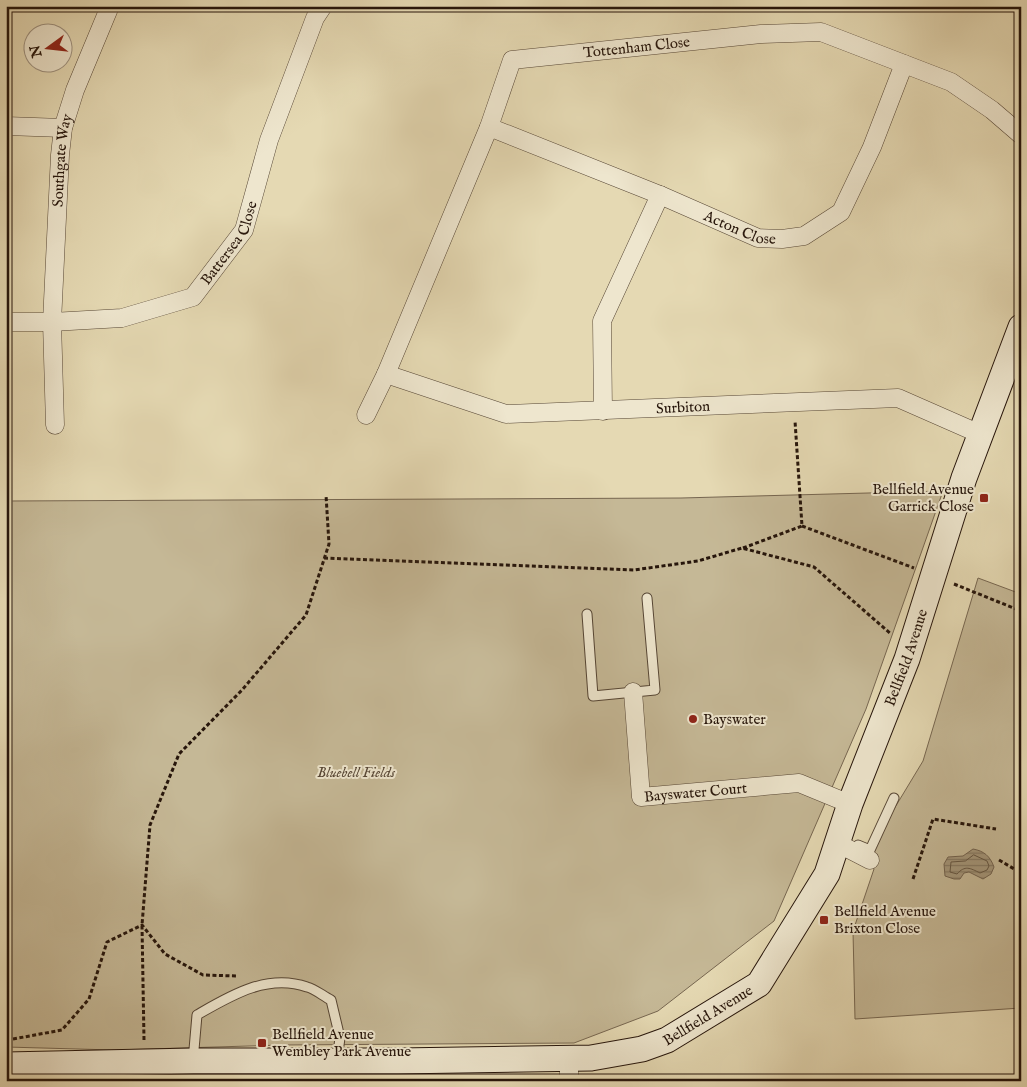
<svg xmlns="http://www.w3.org/2000/svg" width="1027" height="1087" viewBox="0 0 1027 1087" font-family="'IM FELL English',serif">
	<style>
		.green { fill: #c5b896; stroke: #766650 }
		.water { fill: url(#water-rules); stroke: #72624e }
		.lines { fill: none; stroke-linecap: round; stroke-linejoin: round }
		.shore { stroke: #655642; stroke-width: 1 }
		.lane-casing { stroke: #564635; stroke-width: 11 }
		.street-casing { stroke: #564635; stroke-width: 19 }
		.secondary-casing { stroke: #26150b; stroke-width: 27 }
		.path { stroke: #26150b; stroke-width: 3; stroke-dasharray: 4 2.5; stroke-linecap: butt }
		.lane { stroke: #eee6ce; stroke-width: 9 }
		.street { stroke: #eee6ce; stroke-width: 18 }
		.secondary { stroke: #eee6ce; stroke-width: 25 }
		.poi-dot { fill: #8f2418; stroke: #eee6ce; stroke-width: 2 }
		.labels { text-anchor: middle; stroke-width: 4; stroke-linejoin: round; paint-order: stroke }
		.street-label { font-size: 15px; fill: #26150b; stroke: #eee6ce }
		.poi-label { font-size: 15px; fill: #26150b; stroke: #eee6ce; text-anchor: start }
		.park-label { font-size: 15px; font-style: italic; fill: #564635; stroke: #eee6ce }
	</style>
	<defs>
		<pattern id="water-rules" width="6" height="5" patternUnits="userSpaceOnUse" patternTransform="scale(1.25)"><rect width="6" height="5" fill="#a4967a"/><path d="M0 2.5h6" fill="none" stroke="#857962"/></pattern>
	</defs>
	<rect width="100%" height="100%" fill="#e5d9b3"/>
	<filter id="stains"><feTurbulence type="fractalNoise" baseFrequency=".004" numOctaves="4"/><feColorMatrix values="0 0 0 0 .2 0 0 0 0 .09 0 0 0 0 .02 0 0 0 .5 -.17"/></filter>
	<radialGradient id="worn" r=".72"><stop offset=".6" stop-color="#630" stop-opacity="0"/><stop offset="1" stop-color="#630" stop-opacity=".3"/></radialGradient>
	<path class="green" d="M 943,491 L 866,709 L 774,921 L 658,1011 L 574,1043 L 283,1045 L 114,1050 L 6,1047 L 6,501 L 681,498 Z
		M 978,578 L 1021,594 L 1021,1008 L 855,1019 L 853,931 L 874,869 L 868,852 L 923,761 Z"/>
	<path class="water" d="M 973,849 C 984,851 990,856 994,867 L 991,874 L 983,879 L 969,872 L 964,873 L 960,879 L 954,879 L 945,876 L 944,864 L 948,857 L 963,856 Z"/>
	<g class="lines">
		<path class="shore" d="M 974,855 L 987,861 L 989,866 L 987,870 L 980,873 C 970,868 965,865 957,874 L 950,872 L 951,862 L 965,861 Z"/>
		<g class="lane-casing">
			<path id="lane" d="M 587,614 L 593,696 L 655,690 L 647,598
				M 858,845 L 870,850 L 894,798
				M 193,1061 L 197,1015 C 230,996 267,973 307,987 C 315,989 323,996 331,1000 L 340,1038 L 337,1060
				M 88,1066 L 89,1081"/>
		</g>
		<g class="street-casing">
			<g id="street">
				<path d="M 6,126 L 63,128"/>
				<path id="s1" d="M 489,127 L 660,195 L 758,238 L 782,239 L 804,236 L 841,212 L 872,147 L 904,64"/>
				<path id="s2" d="M 6,322 L 52,322 L 122,318 L 193,297 L 244,230 L 269,140 L 315,18 L 323,6"/>
				<path d="M 603,411 L 602,321 L 660,195"/>
				<path d="M 366,415 L 386,374"/>
				<path id="s3" d="M 55,425 L 52,322 L 60,155 L 63,128 L 75,90 L 110,6"/>
				<path id="s4" d="M 980,434 L 898,398 L 506,414 L 386,374 L 489,127 L 512,60 L 761,34 L 821,32 L 951,82 L 992,110 L 1021,135"/>
				<path id="s5" d="M 633,692 L 641,797 L 799,783 L 850,804"/>
				<path d="M 837,843 L 870,860"/>
				<path d="M 569,1058 L 569,1081"/>
			</g>
		</g>
		<g class="secondary-casing">
			<g id="secondary">
				<path id="s6" d="M 6,1065 L 193,1061 L 398,1061 L 591,1058 L 642,1049 L 667,1040 L 759,984 L 827,874 L 850,804 L 907,659 L 964,478 L 1021,327"/>
			</g>
		</g>
		<path class="path" d="M 802,526 L 914,568
			M 743,548 L 802,526 L 795,421
			M 324,558 L 634,570 L 698,561 L 742,548 L 814,567 L 891,634
			M 954,584 L 1021,611
			M 999,860 L 1021,873
			M 913,879 L 933,819 L 996,829
			M 13,1039 L 62,1030 L 89,999 L 107,942 L 142,925 L 165,954 L 203,975 L 238,976
			M 144,1040 L 142,925 L 150,825 L 179,754 L 242,690 L 306,615 L 329,544 L 326,495"/>
		<use href="#lane" class="lane"/>
		<use href="#street" class="street"/>
		<use href="#secondary" class="secondary"/>
	</g>
	<g class="poi-dot">
		<rect x="979" y="493" width="10" height="10" rx="2.5"/>
		<circle cx="693" cy="719" r="5"/>
		<rect x="819" y="915" width="10" height="10" rx="2.5"/>
		<rect x="257" y="1038" width="10" height="10" rx="2.5"/>
	</g>
	<g class="labels">
		<g class="street-label">
			<text dy="5" stroke="none"><textPath href="#s4" startOffset="1072">Tottenham Close</textPath></text>
			<text dy="5" stroke="none"><textPath href="#s3" startOffset="265">Southgate Way</textPath></text>
			<text dy="5" stroke="none"><textPath href="#s1" startOffset="271">Acton Close</textPath></text>
			<text dy="5" stroke="none"><textPath href="#s2" startOffset="256">Battersea Close</textPath></text>
			<text transform="translate(683 407) rotate(-3)" y="5">Surbiton</text>
			<text dy="5" stroke="none"><textPath href="#s6" startOffset="1131">Bellfield Avenue</textPath></text>
			<text dy="5" stroke="none"><textPath href="#s5" startOffset="160">Bayswater Court</textPath></text>
			<text dy="5" stroke="none"><textPath href="#s6" startOffset="711">Bellfield Avenue</textPath></text>
		</g>
		<g class="poi-label">
			<text x="974" y="494" text-anchor="end">Bellfield Avenue<tspan x="974" dy="17">Garrick Close</tspan></text>
			<text x="703" y="724">Bayswater</text>
			<text x="834" y="916">Bellfield Avenue<tspan x="834" dy="17">Brixton Close</tspan></text>
			<text x="272" y="1039">Bellfield Avenue<tspan x="272" dy="17">Wembley Park Avenue</tspan></text>
		</g>
		<g class="park-label">
			<text x="356" y="777">Bluebell Fields</text>
		</g>
	</g>
	<rect width="1027" height="1087" fill="none" stroke="#e5d9b3" stroke-width="25"/>
	<rect x="8" y="8" width="1012" height="1072" fill="none" stroke="#26150b" stroke-width="2.5"/>
	<rect x="12" y="12" width="1002" height="1062" fill="none" stroke="#26150b"/>
	<g transform="translate(48 48) rotate(255)"><circle r="24" fill="#eee6ce" stroke="#9e9280"/>
	<path d="M0-4L9 19L0 12L-9 19Z" fill="#8f2418"/>
	<text y="-8" font-size="14" font-weight="bold" text-anchor="middle" fill="#26150b">N</text>
	</g>
	<rect width="100%" height="100%" filter="url(#stains)"/>
	<rect width="100%" height="100%" fill="url(#worn)"/>
</svg>
